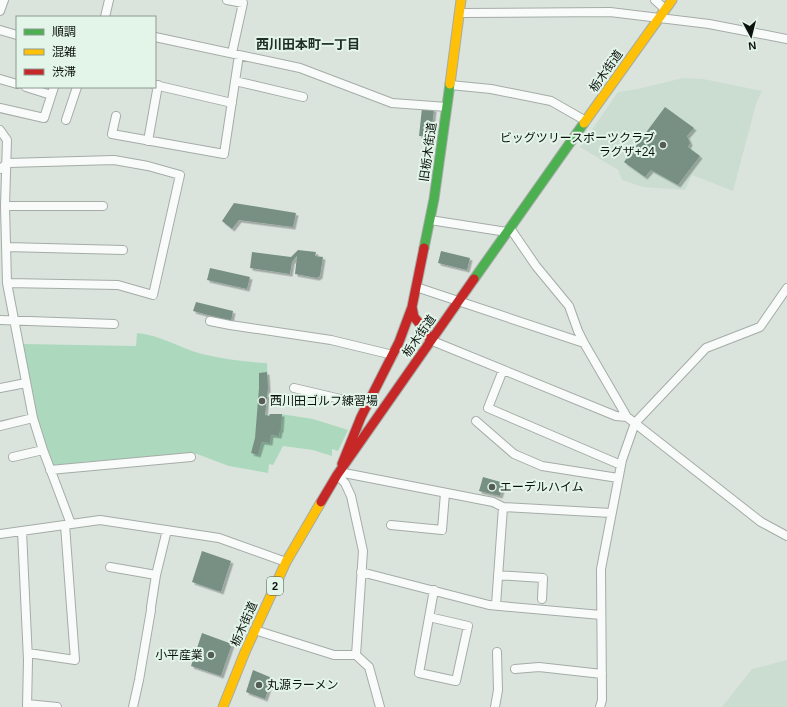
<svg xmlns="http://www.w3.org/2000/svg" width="787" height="707" viewBox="0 0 787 707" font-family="Helvetica,'Noto Sans JP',sans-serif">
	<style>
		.built { fill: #caddd0 }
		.green { fill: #acd9bd }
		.building { fill: #789084; filter: url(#shadow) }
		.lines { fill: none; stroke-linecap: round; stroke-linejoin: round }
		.street-casing { stroke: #a5aca7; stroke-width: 10 }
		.fast-casing { stroke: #a5aca7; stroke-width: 11 }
		.slow-casing { stroke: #a5aca7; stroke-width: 11 }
		.jam-casing { stroke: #a5aca7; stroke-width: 11 }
		.street { stroke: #f9fbfa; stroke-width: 8 }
		.fast { stroke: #4caf50; stroke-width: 9 }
		.slow { stroke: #ffc107; stroke-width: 9 }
		.jam { stroke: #c62828; stroke-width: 9 }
		.poi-dot { fill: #545c56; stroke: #e3f5e9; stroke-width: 1.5 }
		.labels { text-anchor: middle; stroke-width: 4; stroke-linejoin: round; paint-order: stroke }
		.shield { fill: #e3f5e9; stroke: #4c5650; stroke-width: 1 }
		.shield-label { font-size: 11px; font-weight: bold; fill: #0c120e }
		.street-label { font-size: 12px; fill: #0c120e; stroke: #e3f5e9 }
		.poi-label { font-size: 12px; fill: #0c120e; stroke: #e3f5e9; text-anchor: start }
		.neighbourhood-label { font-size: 13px; font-weight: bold; fill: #202e25; stroke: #e3f5e9 }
	</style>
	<defs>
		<filter id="shadow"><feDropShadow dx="2.5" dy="2.5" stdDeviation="0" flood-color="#0004"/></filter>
	</defs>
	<rect width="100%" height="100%" fill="#dae4dd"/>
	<path class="built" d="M 683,78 L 703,79 L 762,91 L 756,104 L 733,191 L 692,175 L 685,190 L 643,187 L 622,180 L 618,170 L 580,147 L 618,92 L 638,89 Z
		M 787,660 L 787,707 L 722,707 L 752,669 Z"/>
	<path class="green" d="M 137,333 C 160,335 180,348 202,354 C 223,359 246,362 267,363 L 268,388 L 265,415 L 281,414 L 313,419 L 348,430 L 338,451 L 332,449 L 332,456 L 313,450 L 283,446 L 273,465 L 269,464 L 268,473 L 229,466 L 197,454 L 82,462 L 63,467 L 52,465 L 36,417 L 23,344 L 136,346 Z"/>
	<path class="building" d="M 665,107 L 694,128 L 687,136 L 690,143 L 688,147 L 700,156 L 678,185 L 651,170 L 645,177 L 624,162 Z
		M 422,108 L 434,109 L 431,137 L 419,136 Z
		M 234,203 L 296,213 L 293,227 L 239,220 L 232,229 L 222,221 Z
		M 298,250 L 316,252 L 315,256 L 323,257 L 320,276 L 317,278 L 295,274 L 297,256 L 292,262 L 290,274 L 250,268 L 252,252 L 291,257 Z
		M 441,251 L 470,258 L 467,270 L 438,263 Z
		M 210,268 L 250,277 L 247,289 L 207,280 Z
		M 196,302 L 233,311 L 231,321 L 193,311 Z
		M 267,372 L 268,388 L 265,415 L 269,416 L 270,414 L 282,414 L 281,430 L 280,430 L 279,436 L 271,435 L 270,443 L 262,442 L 258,455 L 251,453 L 255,438 L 259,388 L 259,373 Z
		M 483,477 L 504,483 L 500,496 L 479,491 Z
		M 202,551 L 231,561 L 221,592 L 192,582 Z
		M 202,633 L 232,644 L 221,676 L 191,666 Z
		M 253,670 L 272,678 L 265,699 L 246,692 Z"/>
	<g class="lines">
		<g class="street-casing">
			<path id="street" d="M 227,0 L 243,3 L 232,53
				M 655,0 L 665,9
				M 0,11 L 4,0
				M 460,13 L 610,12 L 709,24 L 787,39
				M 105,17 L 109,0
				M 0,30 L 17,35
				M 155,37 L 300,68 L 392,103 L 447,107
				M 0,79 L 17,84
				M 235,81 L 303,97
				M 155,85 L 232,103
				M 450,85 L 491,89 L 551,101 L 586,121
				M 26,87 L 51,95
				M 0,108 L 44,118 L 54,87
				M 116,116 L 112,134 L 224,154 L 239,55
				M 66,120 L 77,87
				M 0,130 L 7,140 L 5,206 L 7,283 L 33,418
				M 148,141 L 158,85
				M 0,169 L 8,163 L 114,160 L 148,166 L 180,175 L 153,295 L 118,285 L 7,283
				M 5,206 L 103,206
				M 430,220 L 507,232
				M 510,228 L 536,266 L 569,306 L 578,331 L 584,343 L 627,417
				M 6,247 L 123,250
				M 416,287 L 584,343
				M 0,320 L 114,324
				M 210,321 L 230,325 L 331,340 L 393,355
				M 430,340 L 616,416 L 627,417 L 761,522 L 787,536
				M 503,370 L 488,408 L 621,465
				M 0,388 L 26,383
				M 294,388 L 366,405
				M 476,421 L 514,454 L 542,466 L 618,478
				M 0,426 L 33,418 L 43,450 L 71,524
				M 13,457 L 43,450
				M 50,470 L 191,457
				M 339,472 L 493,502 L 503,507 L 611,513
				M 337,475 L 345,483 L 351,496 L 363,551 L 356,655 L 369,667 L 380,707
				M 391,525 L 442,530 L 445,493
				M 22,531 L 28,660 L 27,707
				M 0,534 L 100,520 L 219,538 L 286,562
				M 110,567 L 156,575
				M 361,572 L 489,605 L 601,615
				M 498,575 L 543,578 L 542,599
				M 496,605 L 503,507
				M 151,607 L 156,575 L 167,530
				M 429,617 L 468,626 L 456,681 L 419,673 L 434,590
				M 255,630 L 334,655 L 356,655
				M 28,653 L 75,660 L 65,525
				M 515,669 L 539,667 L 602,674
				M 27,704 L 57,707
				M 133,707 L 139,680 L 151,610
				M 495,707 L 498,690 L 497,652
				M 600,707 L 602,700 L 601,569 L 622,460 L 635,423 L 706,348 L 760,327 L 787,288"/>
		</g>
		<g class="fast-casing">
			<path id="fast" d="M 424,248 L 434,199 L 450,84
				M 474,279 L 584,123"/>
		</g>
		<g class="slow-casing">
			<path id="slow" d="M 450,84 L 461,0
				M 584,123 L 672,0
				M 223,707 L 245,652 L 286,562 L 321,502"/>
		</g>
		<g class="jam-casing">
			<path id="jam" d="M 412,307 L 414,317 L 425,330 L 430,340
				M 342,464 L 361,417 L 399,342 L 412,307 L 424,248
				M 321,502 L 337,475 L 474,279"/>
		</g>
		<use href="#street" class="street"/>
		<use href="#fast" class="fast"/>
		<use href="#slow" class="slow"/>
		<use href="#jam" class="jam"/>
	</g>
	<g class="poi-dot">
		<circle cx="663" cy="145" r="4"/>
		<circle cx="262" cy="401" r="4"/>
		<circle cx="492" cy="487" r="4"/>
		<circle cx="211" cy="655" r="4"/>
		<circle cx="259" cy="685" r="4"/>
	</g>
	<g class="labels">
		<rect class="shield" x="267" y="577" width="16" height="18" rx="3"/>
		<g class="shield-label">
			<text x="275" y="590">2</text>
		</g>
		<g class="street-label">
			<text transform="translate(606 71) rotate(-55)" y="4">栃木街道</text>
			<text transform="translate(428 152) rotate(-82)" y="4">旧栃木街道</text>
			<text transform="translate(419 336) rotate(-55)" y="4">栃木街道</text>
			<text transform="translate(244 624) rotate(-66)" y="4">栃木街道</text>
		</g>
		<g class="poi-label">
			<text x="655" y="142" text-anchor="end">ビッグツリースポーツクラブ<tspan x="655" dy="14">ラグザ+24</tspan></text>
			<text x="270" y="405">西川田ゴルフ練習場</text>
			<text x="500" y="491">エーデルハイム</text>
			<text x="203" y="659" text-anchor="end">小平産業</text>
			<text x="267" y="689">丸源ラーメン</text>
		</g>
		<g class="neighbourhood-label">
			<text x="308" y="49">西川田本町一丁目</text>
		</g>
	</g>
	<rect x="16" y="16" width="140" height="72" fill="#e3f5e9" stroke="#8d9a91"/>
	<rect x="24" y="29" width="20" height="6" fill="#4caf50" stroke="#8d9a91"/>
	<text x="52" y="36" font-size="12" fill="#0c120e">順調</text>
	<rect x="24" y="49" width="20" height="6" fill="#ffc107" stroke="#8d9a91"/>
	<text x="52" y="56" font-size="12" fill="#0c120e">混雑</text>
	<rect x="24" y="69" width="20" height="6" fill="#c62828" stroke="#8d9a91"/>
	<text x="52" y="76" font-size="12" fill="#0c120e">渋滞</text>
	<g transform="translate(751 36) rotate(173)" stroke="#e3f5e9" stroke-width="3" paint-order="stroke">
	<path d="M0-3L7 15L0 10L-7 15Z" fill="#0c120e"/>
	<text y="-6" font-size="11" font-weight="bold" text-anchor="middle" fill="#0c120e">N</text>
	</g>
</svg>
